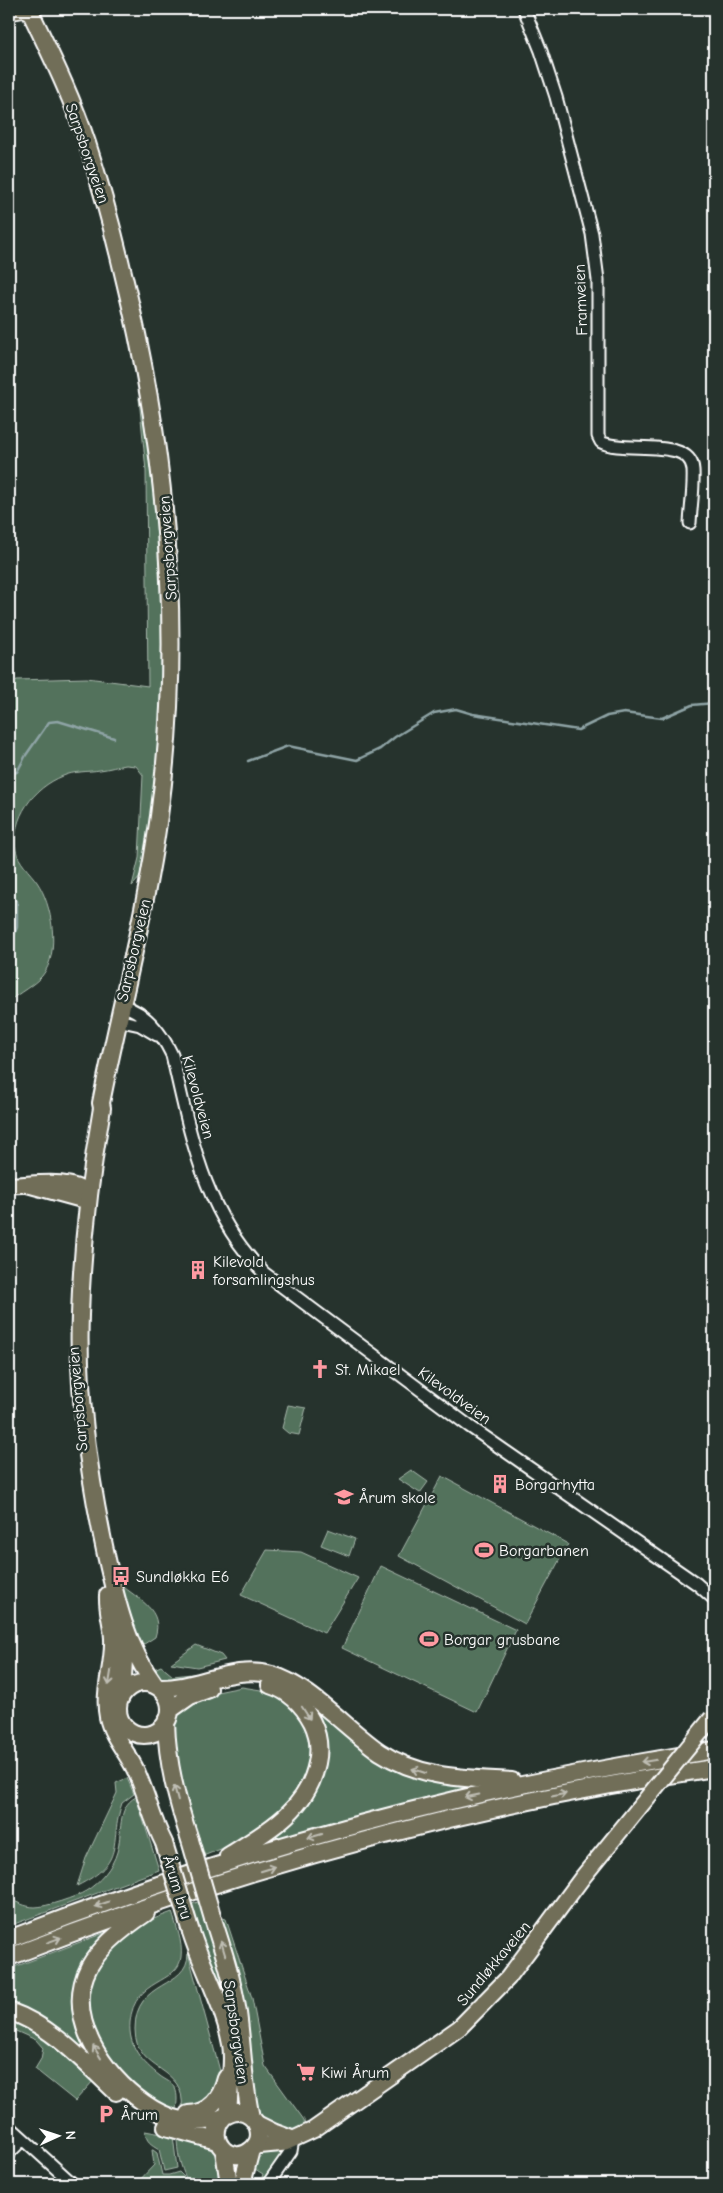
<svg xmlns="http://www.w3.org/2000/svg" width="723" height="2193" viewBox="0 0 723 2193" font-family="'Comic Neue',sans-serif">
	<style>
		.green { fill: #52725b; stroke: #a8b8ad }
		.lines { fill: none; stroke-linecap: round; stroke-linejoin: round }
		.stream { stroke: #8fa4a6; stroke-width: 2.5 }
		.minor-casing { stroke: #fff; stroke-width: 15 }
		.major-casing { stroke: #fff; stroke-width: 19 }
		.highway-casing { stroke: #fff; stroke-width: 20 }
		.minor { stroke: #26332d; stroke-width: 11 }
		.major { stroke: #716e59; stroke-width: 15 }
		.highway { stroke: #716e59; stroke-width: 16 }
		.major-bridge-casing { stroke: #fff; stroke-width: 19; stroke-linecap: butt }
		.highway-bridge-casing { stroke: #fff; stroke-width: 20; stroke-linecap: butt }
		.major-bridge { stroke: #716e59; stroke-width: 15 }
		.highway-bridge { stroke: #716e59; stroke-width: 16 }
		.oneway { stroke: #bfbeb4 }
		.labels { text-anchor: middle; stroke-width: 5; stroke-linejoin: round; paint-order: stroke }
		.street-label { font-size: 16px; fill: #fff; stroke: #26332d }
		.poi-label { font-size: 16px; fill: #fff; stroke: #26332d; text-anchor: start }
	</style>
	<rect width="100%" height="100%" fill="#26332d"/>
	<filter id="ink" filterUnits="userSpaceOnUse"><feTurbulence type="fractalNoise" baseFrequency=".02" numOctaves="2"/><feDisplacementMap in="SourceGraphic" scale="10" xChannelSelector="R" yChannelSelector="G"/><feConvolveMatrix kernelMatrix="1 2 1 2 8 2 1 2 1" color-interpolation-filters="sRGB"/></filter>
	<g filter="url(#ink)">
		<path class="green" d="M 139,398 L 155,469 L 163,642 L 158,760 L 144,873 L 132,886 L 139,858 L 143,775 L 136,766 L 126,765 C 118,766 109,769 100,770 C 88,772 74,771 63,776 C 33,788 11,818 16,850 C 18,862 30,872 37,882 C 52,904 61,953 42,976 C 34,985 19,993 9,1001 L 9,684 L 17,680 L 87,678 L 148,686 L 146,471 Z
			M 288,1405 L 306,1408 L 299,1435 L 288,1433 L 282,1428 Z
			M 411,1470 L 428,1482 L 420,1493 L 398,1479 Z
			M 442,1476 L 568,1544 L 525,1624 L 399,1556 Z
			M 328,1529 L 355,1539 L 349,1556 L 321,1545 Z
			M 267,1550 L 301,1552 L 358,1578 L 324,1633 L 241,1595 Z
			M 381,1566 L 516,1630 L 477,1712 L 342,1648 Z
			M 120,1584 C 139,1600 164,1610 155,1637 L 141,1646 Z
			M 196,1645 L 221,1655 L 225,1660 L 197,1667 L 171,1663 Z
			M 161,1666 L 173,1676 L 201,1673 L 189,1679 L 161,1683 L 154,1669 Z
			M 242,1687 L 267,1691 L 280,1697 L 302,1715 L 314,1747 L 303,1789 L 273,1821 L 231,1845 L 203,1856 C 194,1826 159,1730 183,1707 C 197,1694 224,1691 242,1687 Z
			M 315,1708 C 345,1732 376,1763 413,1777 C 436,1785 462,1783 486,1784 L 256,1844 L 313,1790 L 310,1710 Z
			M 127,1778 L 134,1794 L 122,1803 C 108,1846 127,1861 77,1886 L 86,1858 L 117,1793 L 116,1783 Z
			M 136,1797 L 159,1870 L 9,1926 L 9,1899 C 17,1902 25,1907 35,1907 C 46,1907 76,1897 86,1891 C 99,1883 113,1867 117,1852 C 123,1834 116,1807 136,1797 Z
			M 201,1901 L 228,1986 L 239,2047 L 189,1905 Z
			M 172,1912 C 176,1926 183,1942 181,1957 C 178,1985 134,1977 130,2022 C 128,2047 142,2062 160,2076 C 165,2080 172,2082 175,2088 C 178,2095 177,2103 176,2110 L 158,2106 L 113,2066 L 97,2044 L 86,1995 L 98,1963 L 132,1931 L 151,1920 Z
			M 220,1917 L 226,1919 L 252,1998 L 265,2066 L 304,2120 L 305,2127 C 283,2138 272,2127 255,2112 Z
			M 120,1927 L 88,1959 L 88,2048 L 79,2054 L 9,2006 L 9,1969 Z
			M 188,1953 L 220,2071 L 209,2102 L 182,2110 C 187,2063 135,2075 135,2029 C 135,1978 188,1990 188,1953 Z
			M 9,2015 L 35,2026 L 94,2080 L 75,2101 L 35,2069 L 41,2059 L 43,2048 L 36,2040 L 9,2028 Z
			M 145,2131 L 173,2136 L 177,2168 L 164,2171 L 159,2149 C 151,2144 146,2142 145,2131 Z
			M 177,2136 C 211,2148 215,2143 223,2181 L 205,2184 L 149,2184 L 144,2180 L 139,2184 L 136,2184 L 154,2165 L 152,2150 L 153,2150 L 157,2153 L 162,2175 L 169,2175 L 179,2172 L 187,2180 C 180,2166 177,2152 177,2136 Z
			M 283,2148 L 286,2151 L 265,2181 L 266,2178 L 262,2177 L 263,2174 L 255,2169 L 250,2173 C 259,2154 263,2151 283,2148 Z"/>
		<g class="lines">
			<path class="stream" d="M 248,761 L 288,746 L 357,760 L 380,749 L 395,737 L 434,713 L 456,709 L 473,714 L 578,730 L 607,716 L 624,713 L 662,718 L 692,705 L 714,703
				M 9,774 L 17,772 L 26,755 L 49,722 L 58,721 L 114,738
				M 9,897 L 17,901 L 17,927 L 9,950"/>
			<g class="minor-casing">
				<path id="minor" d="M 524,9 L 541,51 L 556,97 L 592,234 L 598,280 L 598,436 L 601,442 C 623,454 691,436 693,470 C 694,487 691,506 690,523
					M 121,1005 C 146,1012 161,1032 172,1055 C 191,1136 203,1212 264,1273 L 469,1426 L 697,1584 L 714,1599
					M 117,1020 L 140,1025 L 157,1035
					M 9,2126 L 73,2184
					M 9,2153 L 23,2139
					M 268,2184 L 291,2151 L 293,2139"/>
			</g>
			<g class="major-casing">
				<path id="major" d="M 9,12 L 26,9
					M 9,1185 C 34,1185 69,1177 89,1194 L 80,1199 L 29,1185
					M 256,2123 L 274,2132 L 293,2139
					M 255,2146 L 285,2143 L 313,2130 L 459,2028 L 508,1978 L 582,1878 L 638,1809"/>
			</g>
			<g class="highway-casing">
				<path id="highway" d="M 29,9 C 50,53 72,97 87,143 C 101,186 113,230 123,273 C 167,451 184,633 159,816 C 146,912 120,1007 101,1103 L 102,1108 C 90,1176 82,1246 80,1315 C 77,1396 89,1477 106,1555 C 116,1600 127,1648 155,1685
					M 108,1595 C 107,1614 114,1627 113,1644 C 113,1668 103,1693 108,1717 C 112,1737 128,1753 136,1771 C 147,1795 152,1820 164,1843
					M 117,1632 L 124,1660 L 122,1695
					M118 1709a26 26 0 1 1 52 0a26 26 0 1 1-52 0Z
					M 159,1688 C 198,1689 233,1664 272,1675 C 307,1684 349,1731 380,1752 C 421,1779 466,1778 512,1781
					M 170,1710 L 190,1696 L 209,1689
					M 166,1722 C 167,1763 177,1801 190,1840
					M 228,1856 C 265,1833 308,1810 317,1763 C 320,1749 318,1734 312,1722 C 303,1705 289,1691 270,1685
					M 146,1913 C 125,1927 101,1945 89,1967 C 63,2017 104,2075 144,2103 C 168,2120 189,2125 218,2119 C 226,2117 231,2111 239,2112 C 257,2114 266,2137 252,2149 C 232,2168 204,2140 223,2118
					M 213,1919 C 223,1950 233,1981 238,2013 C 243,2048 243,2083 251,2117
					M 191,1932 C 203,1970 224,2005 231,2044 C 235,2068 227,2090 229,2114
					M 9,1939 C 155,1882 306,1835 459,1799 C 543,1779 629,1764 714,1750
					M 9,1957 C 236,1869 473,1803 714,1768
					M 9,2011 C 52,2026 83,2061 116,2092
					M 188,2114 C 209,2113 221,2099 226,2078
					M 166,2127 L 217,2141
					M 224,2151 L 229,2184
					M 242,2184 L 251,2150"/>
			</g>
			<use href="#minor" class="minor"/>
			<use href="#major" class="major"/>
			<use href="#highway" class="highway"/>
			<g class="major-bridge-casing">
				<path id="major-bridge" d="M 638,1809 L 712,1718"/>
			</g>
			<g class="highway-bridge-casing">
				<path id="highway-bridge" d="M 190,1840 L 213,1919
					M 164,1843 L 191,1932"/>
			</g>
			<use href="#major-bridge" class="major-bridge"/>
			<use href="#highway-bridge" class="highway-bridge"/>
		</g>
		<defs><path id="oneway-shaft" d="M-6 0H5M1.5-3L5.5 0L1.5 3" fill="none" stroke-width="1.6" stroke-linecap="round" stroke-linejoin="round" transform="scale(1.25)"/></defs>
		<g class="oneway">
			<use href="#oneway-shaft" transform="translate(110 1678) rotate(99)"/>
			<use href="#oneway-shaft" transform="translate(306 1713) rotate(57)"/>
			<use href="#oneway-shaft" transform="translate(649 1761) rotate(171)"/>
			<use href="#oneway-shaft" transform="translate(419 1771) rotate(-162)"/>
			<use href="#oneway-shaft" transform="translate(176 1793) rotate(-105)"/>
			<use href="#oneway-shaft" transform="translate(559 1795) rotate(-11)"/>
			<use href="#oneway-shaft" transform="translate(472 1796) rotate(168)"/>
			<use href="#oneway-shaft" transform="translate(315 1836) rotate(164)"/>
			<use href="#oneway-shaft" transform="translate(268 1869) rotate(-17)"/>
			<use href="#oneway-shaft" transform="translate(102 1904) rotate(161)"/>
			<use href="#oneway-shaft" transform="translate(54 1940) rotate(-20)"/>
			<use href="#oneway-shaft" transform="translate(223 1948) rotate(-107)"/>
			<use href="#oneway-shaft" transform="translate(97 2052) rotate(-122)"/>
		</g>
	</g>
	<defs>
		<g id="building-bare" transform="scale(1.5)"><path d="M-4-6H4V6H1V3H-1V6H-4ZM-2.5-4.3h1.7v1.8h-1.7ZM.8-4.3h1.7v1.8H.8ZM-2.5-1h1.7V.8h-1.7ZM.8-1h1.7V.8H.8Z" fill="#ff9aa2" stroke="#26332d" stroke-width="2.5" paint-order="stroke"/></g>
		<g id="church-bare" transform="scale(1.5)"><path d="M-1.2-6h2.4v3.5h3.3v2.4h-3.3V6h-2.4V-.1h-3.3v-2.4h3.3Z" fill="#ff9aa2" stroke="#26332d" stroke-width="2.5" paint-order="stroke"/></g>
		<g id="school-bare" transform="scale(1.5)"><path d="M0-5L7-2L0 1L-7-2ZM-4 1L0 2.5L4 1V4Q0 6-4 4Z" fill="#ff9aa2" stroke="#26332d" stroke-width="2.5" paint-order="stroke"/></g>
		<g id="stadium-bare" transform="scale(1.5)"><path d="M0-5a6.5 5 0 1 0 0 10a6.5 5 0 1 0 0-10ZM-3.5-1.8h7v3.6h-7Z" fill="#ff9aa2" stroke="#26332d" stroke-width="2.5" paint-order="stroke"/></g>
		<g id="bus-bare" transform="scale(1.5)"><path d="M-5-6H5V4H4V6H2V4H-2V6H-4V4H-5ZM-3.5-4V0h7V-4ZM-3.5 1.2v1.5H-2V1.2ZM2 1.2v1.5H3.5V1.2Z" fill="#ff9aa2" stroke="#26332d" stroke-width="2.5" paint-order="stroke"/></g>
		<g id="supermarket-bare" transform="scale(1.5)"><path d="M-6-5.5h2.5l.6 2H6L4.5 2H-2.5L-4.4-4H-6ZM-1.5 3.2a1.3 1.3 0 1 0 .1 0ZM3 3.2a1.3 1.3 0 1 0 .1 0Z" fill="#ff9aa2" stroke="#26332d" stroke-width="2.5" paint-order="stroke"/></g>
		<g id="parking-bare" transform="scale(1.5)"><path d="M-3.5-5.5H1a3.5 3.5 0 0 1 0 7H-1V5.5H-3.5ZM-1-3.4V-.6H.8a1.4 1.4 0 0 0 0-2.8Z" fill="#ff9aa2" stroke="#26332d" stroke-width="2.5" paint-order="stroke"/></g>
	</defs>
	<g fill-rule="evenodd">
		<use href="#building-bare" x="198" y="1270"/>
		<use href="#church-bare" x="320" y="1369"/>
		<use href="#building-bare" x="500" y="1484"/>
		<use href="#school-bare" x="344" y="1497"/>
		<use href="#stadium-bare" x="484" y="1550"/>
		<use href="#bus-bare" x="121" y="1576"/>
		<use href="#stadium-bare" x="429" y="1639"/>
		<use href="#supermarket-bare" x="306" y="2072"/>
		<use href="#parking-bare" x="106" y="2114"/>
	</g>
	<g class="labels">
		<g class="street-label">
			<text transform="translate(88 153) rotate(71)" y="6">Sarpsborgveien</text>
			<text transform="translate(580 300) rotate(-92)" y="6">Framveien</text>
			<text transform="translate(167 548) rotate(-94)" y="6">Sarpsborgveien</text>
			<text transform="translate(133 950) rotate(-77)" y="6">Sarpsborgveien</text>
			<text transform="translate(199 1097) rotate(75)" y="6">Kilevoldveien</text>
			<text transform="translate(455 1395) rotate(36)" y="6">Kilevoldveien</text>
			<text transform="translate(77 1399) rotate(-95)" y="6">Sarpsborgveien</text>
			<text transform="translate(178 1887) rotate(73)" y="6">Årum bru</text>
			<text transform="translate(493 1963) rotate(-50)" y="6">Sundløkkaveien</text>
			<text transform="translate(237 2032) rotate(82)" y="6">Sarpsborgveien</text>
		</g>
		<g class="poi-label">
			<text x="213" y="1267">Kilevold<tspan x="213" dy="18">forsamlingshus</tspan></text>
			<text x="335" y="1375">St. Mikael</text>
			<text x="515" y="1490">Borgarhytta</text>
			<text x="359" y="1503">Årum skole</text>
			<text x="499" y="1556">Borgarbanen</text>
			<text x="136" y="1582">Sundløkka E6</text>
			<text x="444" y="1645">Borgar grusbane</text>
			<text x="321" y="2078">Kiwi Årum</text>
			<text x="121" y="2120">Årum</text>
		</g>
	</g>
	<rect width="723" height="2193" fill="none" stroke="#26332d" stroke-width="30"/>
	<rect x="15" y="15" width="693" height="2163" fill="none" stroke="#fff" stroke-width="2" filter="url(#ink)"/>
	<g transform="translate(58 2136) rotate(87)" stroke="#26332d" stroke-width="4" paint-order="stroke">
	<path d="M0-4L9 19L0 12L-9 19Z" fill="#ffffff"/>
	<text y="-8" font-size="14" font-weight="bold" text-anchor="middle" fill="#ffffff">N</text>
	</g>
</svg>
